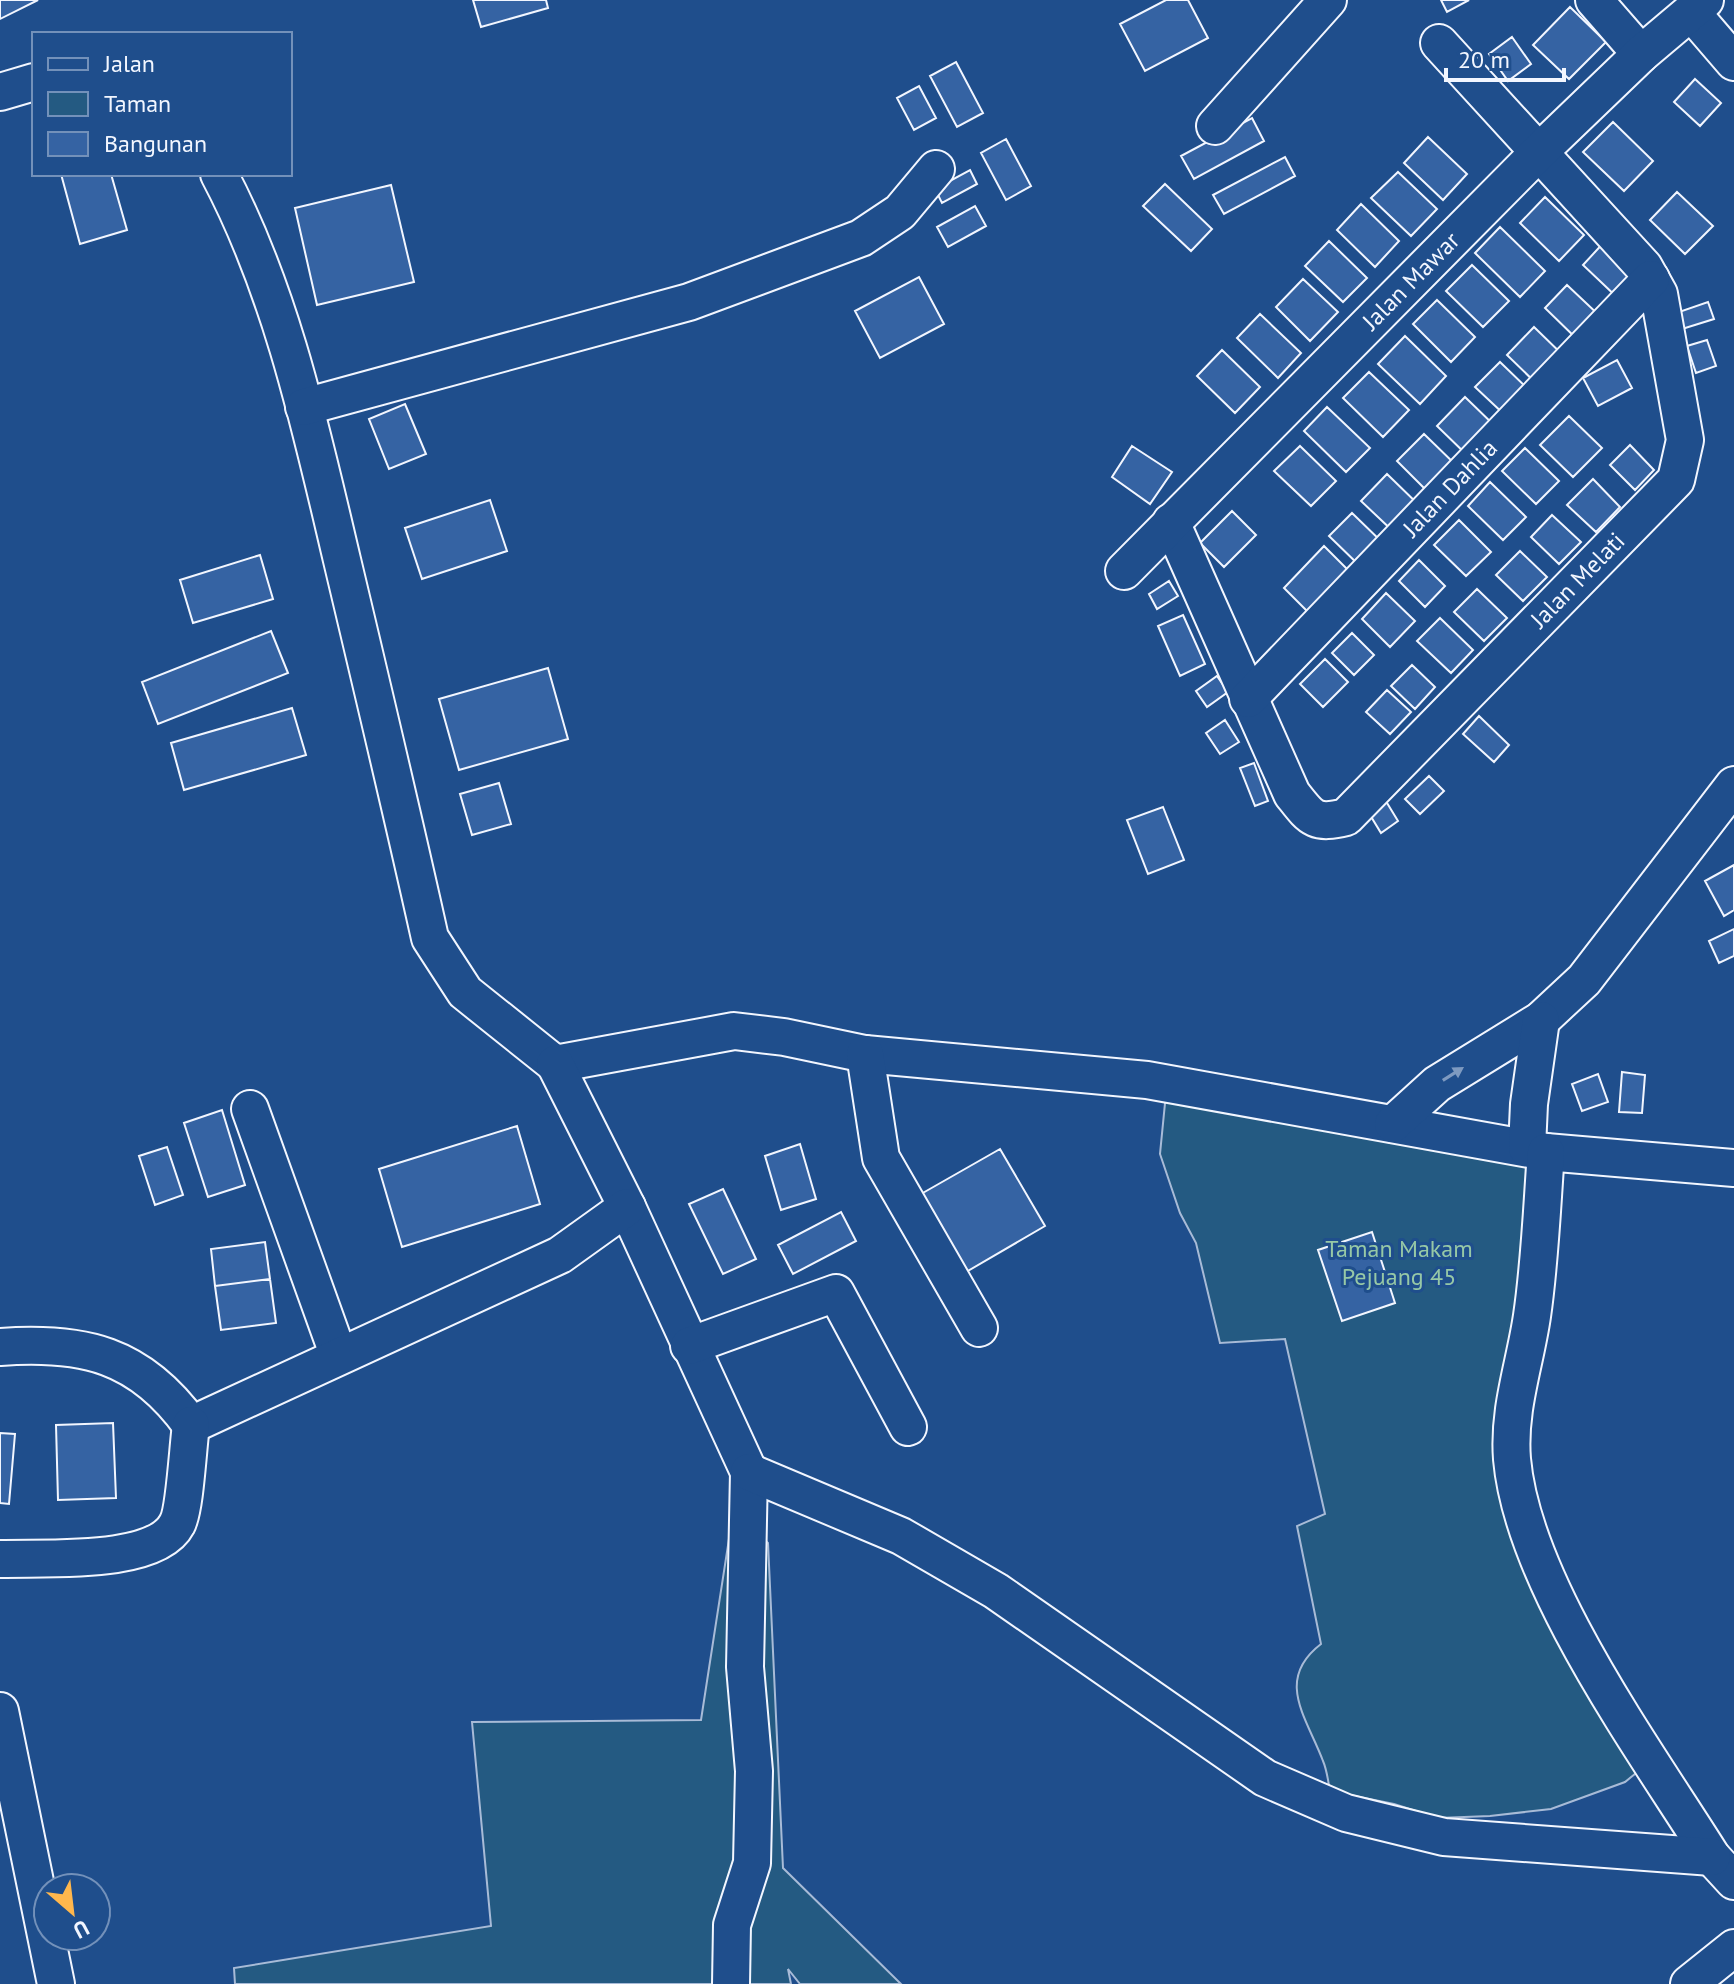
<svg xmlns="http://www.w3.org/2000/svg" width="1734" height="1984" viewBox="0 0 1734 1984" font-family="'PT Sans',sans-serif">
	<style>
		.green { fill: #245a82; stroke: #a8bbd7; stroke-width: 2 }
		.building { fill: #3563a3; stroke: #f2f6ff; stroke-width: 2 }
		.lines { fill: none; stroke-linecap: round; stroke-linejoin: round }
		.minor-casing { stroke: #f2f6ff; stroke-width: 40 }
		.minor { stroke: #1f4e8c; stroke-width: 36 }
		.oneway { fill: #7e9ac0 }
		.labels { text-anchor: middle; stroke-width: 6; stroke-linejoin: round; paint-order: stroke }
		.street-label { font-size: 24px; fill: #f2f6ff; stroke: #1f4e8c }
		.park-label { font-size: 24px; fill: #97c8a6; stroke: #1f4e8c }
	</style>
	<rect width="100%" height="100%" fill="#1f4e8c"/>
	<path class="green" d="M 1167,1083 L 1546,1152 L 1519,1504 L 1651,1761 L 1625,1782 L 1551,1809 L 1490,1816 L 1438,1818 L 1394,1804 L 1330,1791 C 1328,1781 1327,1770 1323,1761 C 1307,1718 1274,1680 1321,1644 L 1297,1526 L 1325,1514 L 1285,1339 L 1220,1343 L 1196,1243 L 1180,1213 L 1160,1154 Z
		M 733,1513 L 768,1543 L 783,1868 L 901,1984 L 800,1984 L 788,1969 L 791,1984 L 235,1984 L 234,1968 L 491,1926 L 472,1722 L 701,1720 Z"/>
	<path class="building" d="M 0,0 L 38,0 L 0,19 Z
		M 473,0 L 546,0 L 548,8 L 481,27 Z
		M 1166,0 L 1188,0 L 1208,38 L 1145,71 L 1120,24 Z
		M 1441,0 L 1469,0 L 1447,12 Z
		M 1570,7 L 1606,42 L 1569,79 L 1533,45 Z
		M 1512,37 L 1531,64 L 1508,81 L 1489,54 Z
		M 956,62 L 983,113 L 957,127 L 930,76 Z
		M 1695,79 L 1721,103 L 1700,126 L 1674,102 Z
		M 919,86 L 936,118 L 914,130 L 897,98 Z
		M 1252,118 L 1264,141 L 1194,179 L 1181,156 Z
		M 1613,122 L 1653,161 L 1624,191 L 1583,152 Z
		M 1428,137 L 1467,174 L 1443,200 L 1404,163 Z
		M 1006,139 L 1031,186 L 1006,200 L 981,153 Z
		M 1285,157 L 1295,176 L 1224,214 L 1213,195 Z
		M 970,170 L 977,184 L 942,203 L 935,189 Z
		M 1398,172 L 1437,209 L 1411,236 L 1371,198 Z
		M 61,174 L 111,174 L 127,230 L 80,244 Z
		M 1165,184 L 1212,229 L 1191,251 L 1143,206 Z
		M 391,185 L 414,282 L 317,305 L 295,208 Z
		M 1677,192 L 1713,226 L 1685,254 L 1650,220 Z
		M 1545,197 L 1584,235 L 1559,261 L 1520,223 Z
		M 1361,204 L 1399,241 L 1375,267 L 1337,230 Z
		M 975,206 L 986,226 L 948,247 L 937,227 Z
		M 1500,227 L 1545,271 L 1520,297 L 1475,253 Z
		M 1607,239 L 1646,276 L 1621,301 L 1583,265 Z
		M 1329,241 L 1367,278 L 1343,302 L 1305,266 Z
		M 1472,265 L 1509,301 L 1483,327 L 1446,291 Z
		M 919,277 L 944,324 L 880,358 L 855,311 Z
		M 1303,279 L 1338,312 L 1310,341 L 1276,307 Z
		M 1567,285 L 1603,319 L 1580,342 L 1545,308 Z
		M 1437,300 L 1475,337 L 1451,362 L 1413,324 Z
		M 1708,302 L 1714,319 L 1682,329 L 1676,313 Z
		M 1260,314 L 1301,353 L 1278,378 L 1237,338 Z
		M 1534,327 L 1569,361 L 1542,389 L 1507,355 Z
		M 1405,336 L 1446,376 L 1420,404 L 1378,364 Z
		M 1707,340 L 1716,366 L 1696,373 L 1687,346 Z
		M 1222,350 L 1260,387 L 1235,413 L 1197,376 Z
		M 1617,360 L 1632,388 L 1598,406 L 1583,378 Z
		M 1500,362 L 1531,392 L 1507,417 L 1475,387 Z
		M 1369,372 L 1409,410 L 1383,437 L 1343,398 Z
		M 1465,397 L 1497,428 L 1469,457 L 1437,426 Z
		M 405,404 L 426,454 L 389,469 L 369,419 Z
		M 1327,407 L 1370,448 L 1346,472 L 1304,431 Z
		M 1569,416 L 1602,448 L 1573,477 L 1540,445 Z
		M 1424,434 L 1459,468 L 1432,496 L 1397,461 Z
		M 1630,445 L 1654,470 L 1635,490 L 1610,465 Z
		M 1132,446 L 1172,472 L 1150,504 L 1112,477 Z
		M 1300,446 L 1336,481 L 1311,506 L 1274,471 Z
		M 1525,448 L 1559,481 L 1536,504 L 1502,471 Z
		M 1387,474 L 1423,509 L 1397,535 L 1361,501 Z
		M 1593,479 L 1620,507 L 1596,532 L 1567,505 Z
		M 1490,482 L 1526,517 L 1503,540 L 1468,506 Z
		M 490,500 L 507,551 L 422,579 L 405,528 Z
		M 1232,511 L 1256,535 L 1224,567 L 1200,543 Z
		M 1352,513 L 1385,545 L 1362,568 L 1329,536 Z
		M 1552,515 L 1581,542 L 1559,564 L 1531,537 Z
		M 1459,520 L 1491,552 L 1466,576 L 1434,545 Z
		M 1324,546 L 1351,573 L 1311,615 L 1284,588 Z
		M 1520,551 L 1547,577 L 1523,601 L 1496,575 Z
		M 260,555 L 273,599 L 193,623 L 180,580 Z
		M 1419,560 L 1445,586 L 1425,607 L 1399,581 Z
		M 1169,581 L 1178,596 L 1157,609 L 1149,594 Z
		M 1477,589 L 1507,618 L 1484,641 L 1454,612 Z
		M 1386,593 L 1415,621 L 1390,647 L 1362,619 Z
		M 1183,615 L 1205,664 L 1180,676 L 1158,626 Z
		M 1440,618 L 1473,650 L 1451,673 L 1417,641 Z
		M 271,631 L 288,673 L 158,724 L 142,682 Z
		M 1352,633 L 1374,655 L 1354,675 L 1332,653 Z
		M 1325,659 L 1348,682 L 1323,707 L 1300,684 Z
		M 1412,665 L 1435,687 L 1415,709 L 1391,686 Z
		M 548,668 L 568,739 L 459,770 L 439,699 Z
		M 1217,676 L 1228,692 L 1207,707 L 1196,691 Z
		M 1387,690 L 1411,712 L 1390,734 L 1366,712 Z
		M 292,708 L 306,755 L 184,790 L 171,743 Z
		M 1479,716 L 1509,745 L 1494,762 L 1463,734 Z
		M 1225,720 L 1239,742 L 1220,754 L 1206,733 Z
		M 1254,763 L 1268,801 L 1255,806 L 1240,768 Z
		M 1429,776 L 1444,791 L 1420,814 L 1405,799 Z
		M 499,783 L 511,824 L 472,835 L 460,794 Z
		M 1384,798 L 1398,821 L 1381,833 L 1367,810 Z
		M 1163,807 L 1184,860 L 1148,874 L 1127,820 Z
		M 1734,865 L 1734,910 L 1724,916 L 1705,881 Z
		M 1734,929 L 1734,956 L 1719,963 L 1709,941 Z
		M 1622,1072 L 1645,1075 L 1642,1113 L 1619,1112 Z
		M 1598,1074 L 1608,1102 L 1582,1111 L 1572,1084 Z
		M 222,1110 L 245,1185 L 208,1197 L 184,1123 Z
		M 517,1126 L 540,1204 L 402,1247 L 379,1169 Z
		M 800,1144 L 816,1199 L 781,1210 L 765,1156 Z
		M 167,1147 L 183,1195 L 155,1205 L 139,1156 Z
		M 1000,1149 L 1045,1226 L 966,1272 L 921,1194 Z
		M 723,1189 L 756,1259 L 723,1274 L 689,1204 Z
		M 841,1212 L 856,1241 L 793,1274 L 778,1245 Z
		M 1372,1232 L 1395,1303 L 1342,1321 L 1318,1250 Z
		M 265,1242 L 270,1279 L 215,1286 L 211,1249 Z
		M 270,1279 L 276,1323 L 221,1330 L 215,1286 Z
		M 113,1423 L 116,1498 L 58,1500 L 56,1425 Z
		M 0,1433 L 15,1434 L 9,1504 L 0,1503 Z"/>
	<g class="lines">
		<g class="minor-casing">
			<g id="minor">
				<path d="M 1594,0 L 1641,54"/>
				<path d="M 1691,12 L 1734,62"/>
				<path d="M 0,92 L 34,82"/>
				<path d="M 1215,126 L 1328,0"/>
				<path d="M 219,174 C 282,293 311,429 342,560 C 372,686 402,812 430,938 L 465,992 L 555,1064 L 734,1031 L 784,1037 L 865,1054 L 1147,1080 L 1546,1152 L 1734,1168"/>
				<path d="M 304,407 L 689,302 L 861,238 L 900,212 L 936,169"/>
				<path id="s1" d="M 1171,522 L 1292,794 C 1311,818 1314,825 1346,817 L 1676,480 L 1685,440 L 1659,294 L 1644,267 L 1439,43"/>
				<path id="s2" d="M 1124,571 L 1540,151 L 1641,54 L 1705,0"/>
				<path id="s3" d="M 1248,699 L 1651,279"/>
				<path d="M 865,1054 L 881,1158 L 979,1328"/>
				<path d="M 555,1064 L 627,1207 L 749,1472 L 745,1667 L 754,1771 L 752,1863 L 732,1925 L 731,1984"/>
				<path d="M 250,1109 L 338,1354"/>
				<path d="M 1393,1124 L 1437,1084 L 1541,1020 L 1584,980 L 1734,785"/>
				<path d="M 1527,1148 L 1529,1104 L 1541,1020"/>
				<path d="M 1546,1152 C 1542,1206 1540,1262 1532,1316 C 1525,1364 1508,1409 1512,1459 C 1523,1584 1645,1750 1712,1857 L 1734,1881"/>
				<path d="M 689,1346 L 836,1293 L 908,1427"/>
				<path d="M 0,1347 C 83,1341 140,1354 191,1425 L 560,1255 L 627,1207"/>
				<path d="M 749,1472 L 901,1536 L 996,1591 L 1265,1778 L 1346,1813 L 1444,1837 L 1712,1857"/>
				<path d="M 0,1559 C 43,1557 155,1566 177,1524 C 185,1510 188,1445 191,1425"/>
				<path d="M 0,1711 L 56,1984"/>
				<path d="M 1689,1984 L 1734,1948"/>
			</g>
		</g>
		<use href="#minor" class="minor"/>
	</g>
	<defs><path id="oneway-solid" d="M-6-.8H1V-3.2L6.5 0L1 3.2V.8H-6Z" transform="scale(2)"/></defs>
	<use class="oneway" href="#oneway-solid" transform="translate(1453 1074) rotate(-32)"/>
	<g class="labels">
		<g class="street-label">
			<text dy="8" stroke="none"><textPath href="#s2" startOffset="408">Jalan Mawar</textPath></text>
			<text dy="8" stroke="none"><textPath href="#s3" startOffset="292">Jalan Dahlia</textPath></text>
			<text dy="8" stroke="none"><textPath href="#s1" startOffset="694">Jalan Melati</textPath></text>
		</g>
		<g class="park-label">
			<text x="1399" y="1257">Taman Makam<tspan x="1399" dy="28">Pejuang 45</tspan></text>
		</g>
	</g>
	<rect x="32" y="32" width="260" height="144" fill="#1f4e8c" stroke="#7391ba" stroke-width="2"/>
	<rect x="48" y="58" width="40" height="12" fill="#1f4e8c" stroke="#7391ba" stroke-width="2"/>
	<text x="104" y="72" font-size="24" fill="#f2f6ff">Jalan</text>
	<rect x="48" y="92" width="40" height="24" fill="#245a82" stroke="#7391ba" stroke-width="2"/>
	<text x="104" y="112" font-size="24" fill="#f2f6ff">Taman</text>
	<rect x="48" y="132" width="40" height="24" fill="#3563a3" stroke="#7391ba" stroke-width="2"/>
	<text x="104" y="152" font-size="24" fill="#f2f6ff">Bangunan</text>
	<g transform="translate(72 1912) rotate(152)"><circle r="38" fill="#1f4e8c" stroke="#7391ba" stroke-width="2"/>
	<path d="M0-6L14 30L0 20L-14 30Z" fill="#ffb74d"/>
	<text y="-12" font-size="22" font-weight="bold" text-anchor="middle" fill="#f2f6ff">U</text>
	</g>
	<path d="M1446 68v12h118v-12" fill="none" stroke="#f2f6ff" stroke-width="4"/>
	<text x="1458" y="68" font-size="24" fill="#f2f6ff" stroke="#1f4e8c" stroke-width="6" paint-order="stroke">20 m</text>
</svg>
